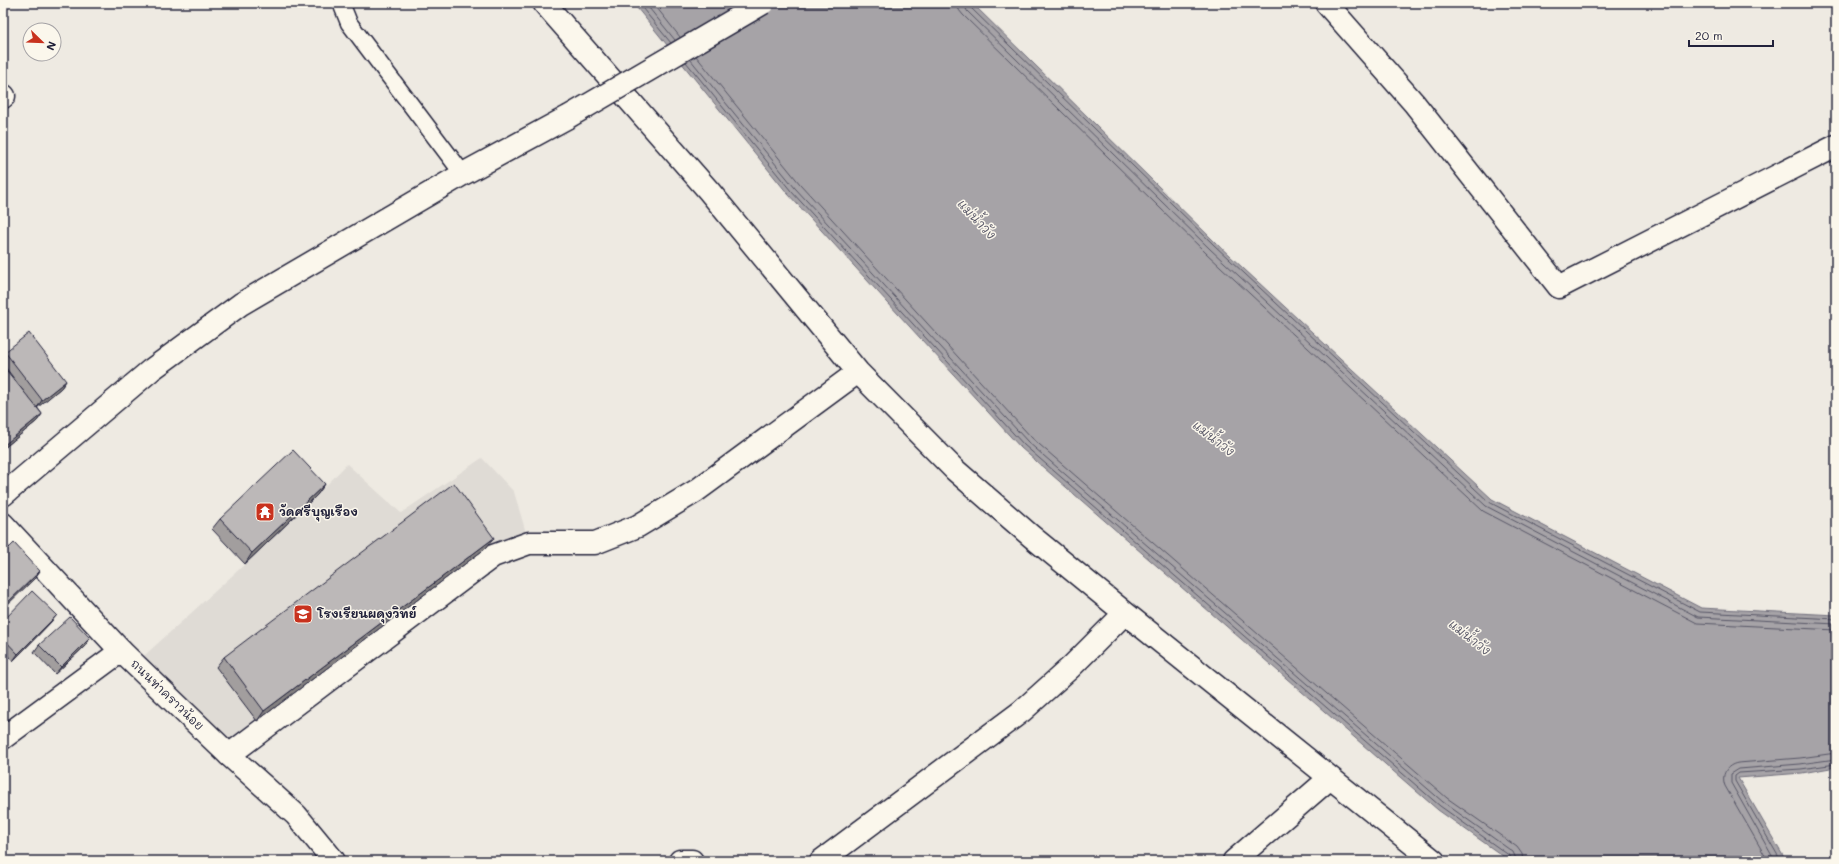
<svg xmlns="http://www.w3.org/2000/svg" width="1839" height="864" viewBox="0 0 1839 864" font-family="Mali,'Playpen Sans Thai',sans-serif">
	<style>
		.built { fill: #dfdbd5 }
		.water { fill: #a6a3a7; stroke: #716f7c }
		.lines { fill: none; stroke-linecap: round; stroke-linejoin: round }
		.shore { stroke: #575666; stroke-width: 1 }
		.lane-casing { stroke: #22223b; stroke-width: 19 }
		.street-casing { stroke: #22223b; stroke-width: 25 }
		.secondary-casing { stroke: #22223b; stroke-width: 25 }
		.lane { stroke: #fbf7ec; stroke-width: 16 }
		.street { stroke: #fbf7ec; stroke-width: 22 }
		.secondary { stroke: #fbf7ec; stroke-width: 22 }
		.secondary-bridge-casing { stroke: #22223b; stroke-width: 25; stroke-linecap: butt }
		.secondary-bridge { stroke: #fbf7ec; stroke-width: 22 }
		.wall { fill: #a29e9e; stroke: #22223b }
		.shaded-wall { fill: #848181; stroke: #22223b }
		.building { fill: #bcb8b8; stroke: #22223b }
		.labels { text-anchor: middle; stroke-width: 3; stroke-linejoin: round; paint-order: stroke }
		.poi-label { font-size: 12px; font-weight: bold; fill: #22223b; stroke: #fbf7ec; text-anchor: start }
		.street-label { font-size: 12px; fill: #22223b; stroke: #fbf7ec }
		.water-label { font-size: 13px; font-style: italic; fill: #575666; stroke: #fbf7ec }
	</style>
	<rect width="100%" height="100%" fill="#eeeae2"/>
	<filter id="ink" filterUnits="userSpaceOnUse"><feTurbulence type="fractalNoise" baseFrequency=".025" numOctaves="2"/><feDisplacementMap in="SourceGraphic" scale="8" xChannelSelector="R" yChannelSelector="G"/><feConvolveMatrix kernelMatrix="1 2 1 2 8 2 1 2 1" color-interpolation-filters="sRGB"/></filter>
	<g filter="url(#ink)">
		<path class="built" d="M 482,458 L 514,492 L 529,543 L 229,755 L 135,664 L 245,564 L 317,495 L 347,464 L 401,513 Z"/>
		<path class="water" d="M 633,3 L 972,3 L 1216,243 L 1492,499 L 1701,608 L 1836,615 L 1836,767 L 1802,773 L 1738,778 L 1786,861 L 1510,861 L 1438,810 L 1021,448 L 788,194 Z"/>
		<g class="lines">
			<path class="shore" d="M 638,3 L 671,43
				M 645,3 L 675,40
				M 653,3 L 680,37
				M 958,3 L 959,10 L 963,15 L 1206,253 L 1483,511 L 1697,623 L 1836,630
				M 964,3 L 967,11 L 1210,249 L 1486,506 L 1698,617 L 1836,624
				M 969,3 L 971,8 L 1214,245 L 1489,502 L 1700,612 L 1836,619
				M 696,56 L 800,184 L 1032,438 L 1447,798 L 1517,847 L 1522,854 L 1523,861
				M 690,59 L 795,188 L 1028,442 L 1443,802 L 1513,852 L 1517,861
				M 686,62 L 791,191 L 1024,445 L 1440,806 L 1510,856 L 1512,861
				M 1768,861 L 1725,786 C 1721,775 1726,765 1738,763 L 1800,758 L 1836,753
				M 1775,861 L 1731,783 L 1731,774 L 1739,769 L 1800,764 L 1836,759
				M 1781,861 L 1735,781 L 1735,776 L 1739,773 L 1801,769 L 1836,764"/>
			<g class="lane-casing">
				<path id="lane" d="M 341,3 L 349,23 L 463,174"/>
			</g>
			<g class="street-casing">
				<path id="street" d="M 544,3 L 709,191 L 858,372 L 955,470 L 1031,536 L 1125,613 L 1434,861
					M 1326,3 L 1414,103 L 1559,287 L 1836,146
					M 3,97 L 4,96
					M 3,738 L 121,651
					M 229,755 L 493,556 L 529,543 L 595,543 L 638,526 L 696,491 L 858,372
					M 680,861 L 692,861
					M 821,861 L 1022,711 L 1071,667 L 1125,613
					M 1234,861 L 1330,778"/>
			</g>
			<g class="secondary-casing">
				<path id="secondary" d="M 3,495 L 151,370 L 241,304 L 463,174 L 568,117
					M 3,524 L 121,651 L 229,755 L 296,815 L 334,861"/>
			</g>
			<use href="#lane" class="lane"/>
			<use href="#street" class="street"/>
			<use href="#secondary" class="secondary"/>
			<g class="secondary-bridge-casing">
				<path id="secondary-bridge" d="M 568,117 L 763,3"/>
			</g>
			<use href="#secondary-bridge" class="secondary-bridge"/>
		</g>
		<path class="wall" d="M 5,352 L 66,381 L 61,388 L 37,407 L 42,414 L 37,421 L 3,449 L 3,366 L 24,392 L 3,364 L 3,354 Z
			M 325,484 L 317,495 L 245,564 L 212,529 L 220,519 Z
			M 494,538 L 486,548 L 257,721 L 216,667 L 224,657 Z
			M 3,621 L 51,622 L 13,661 L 3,651 Z
			M 39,645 L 85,646 L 55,674 L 34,652 Z"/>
		<path class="shaded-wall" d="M 66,381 L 61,388 L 37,408 L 42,400 Z
			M 42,414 L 37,421 L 3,449 L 3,446 Z
			M 325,484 L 317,495 L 245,564 L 252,553 Z
			M 494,538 L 486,548 L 257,721 L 264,711 Z
			M 40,571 L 35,578 L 3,609 L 3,607 Z
			M 57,615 L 51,622 L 13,661 L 18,654 Z
			M 90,638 L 85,646 L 55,674 L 61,667 Z"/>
		<path class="building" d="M 29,333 L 66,381 L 42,400 L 5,352 Z
			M 3,366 L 42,414 L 3,446 Z
			M 293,450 L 325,484 L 252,553 L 220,519 Z
			M 454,483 L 494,538 L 264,711 L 224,657 Z
			M 14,543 L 40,571 L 3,607 L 3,554 Z
			M 32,591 L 57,615 L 18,654 L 3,638 L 3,621 Z
			M 70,617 L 90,638 L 61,667 L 39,645 Z"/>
	</g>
	<defs>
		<g id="temple-square" transform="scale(1)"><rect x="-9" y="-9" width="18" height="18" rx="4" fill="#c8321e" stroke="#fbf7ec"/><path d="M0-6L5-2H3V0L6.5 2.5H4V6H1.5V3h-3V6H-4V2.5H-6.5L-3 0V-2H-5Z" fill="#fff"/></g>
		<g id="school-square" transform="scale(1)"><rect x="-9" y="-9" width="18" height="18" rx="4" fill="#c8321e" stroke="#fbf7ec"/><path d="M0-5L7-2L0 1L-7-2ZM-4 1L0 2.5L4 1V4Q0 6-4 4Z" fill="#fff"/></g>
	</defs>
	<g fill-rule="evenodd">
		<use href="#temple-square" x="265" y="512"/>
		<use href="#school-square" x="303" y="614"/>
	</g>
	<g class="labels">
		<g class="poi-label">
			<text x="279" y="516">วัดศรีบุญเรือง</text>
			<text x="317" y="618">โรงเรียนผดุงวิทย์</text>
		</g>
		<g class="street-label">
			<text transform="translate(167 695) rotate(44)" y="4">ถนนท่าคราวน้อย</text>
		</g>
		<g class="water-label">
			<text transform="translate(977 219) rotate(47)" y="5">แม่น้ำวัง</text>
			<text transform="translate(1214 438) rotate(38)" y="5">แม่น้ำวัง</text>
			<text transform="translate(1470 637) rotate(38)" y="5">แม่น้ำวัง</text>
		</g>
	</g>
	<rect width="1839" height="864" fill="none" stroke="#fbf7ec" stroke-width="16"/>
	<rect x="8" y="8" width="1823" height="848" fill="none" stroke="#22223b" stroke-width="1.5" filter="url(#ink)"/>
	<g transform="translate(42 42) rotate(113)"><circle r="19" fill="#fbf7ec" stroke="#a4a2a5"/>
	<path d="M0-3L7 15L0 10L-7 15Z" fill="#c8321e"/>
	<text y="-6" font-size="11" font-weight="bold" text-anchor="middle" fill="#22223b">N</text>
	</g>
	<path d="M1689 40v6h84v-6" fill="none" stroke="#22223b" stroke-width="2"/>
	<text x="1695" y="40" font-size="12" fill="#22223b" stroke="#fbf7ec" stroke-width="3" paint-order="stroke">20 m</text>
</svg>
